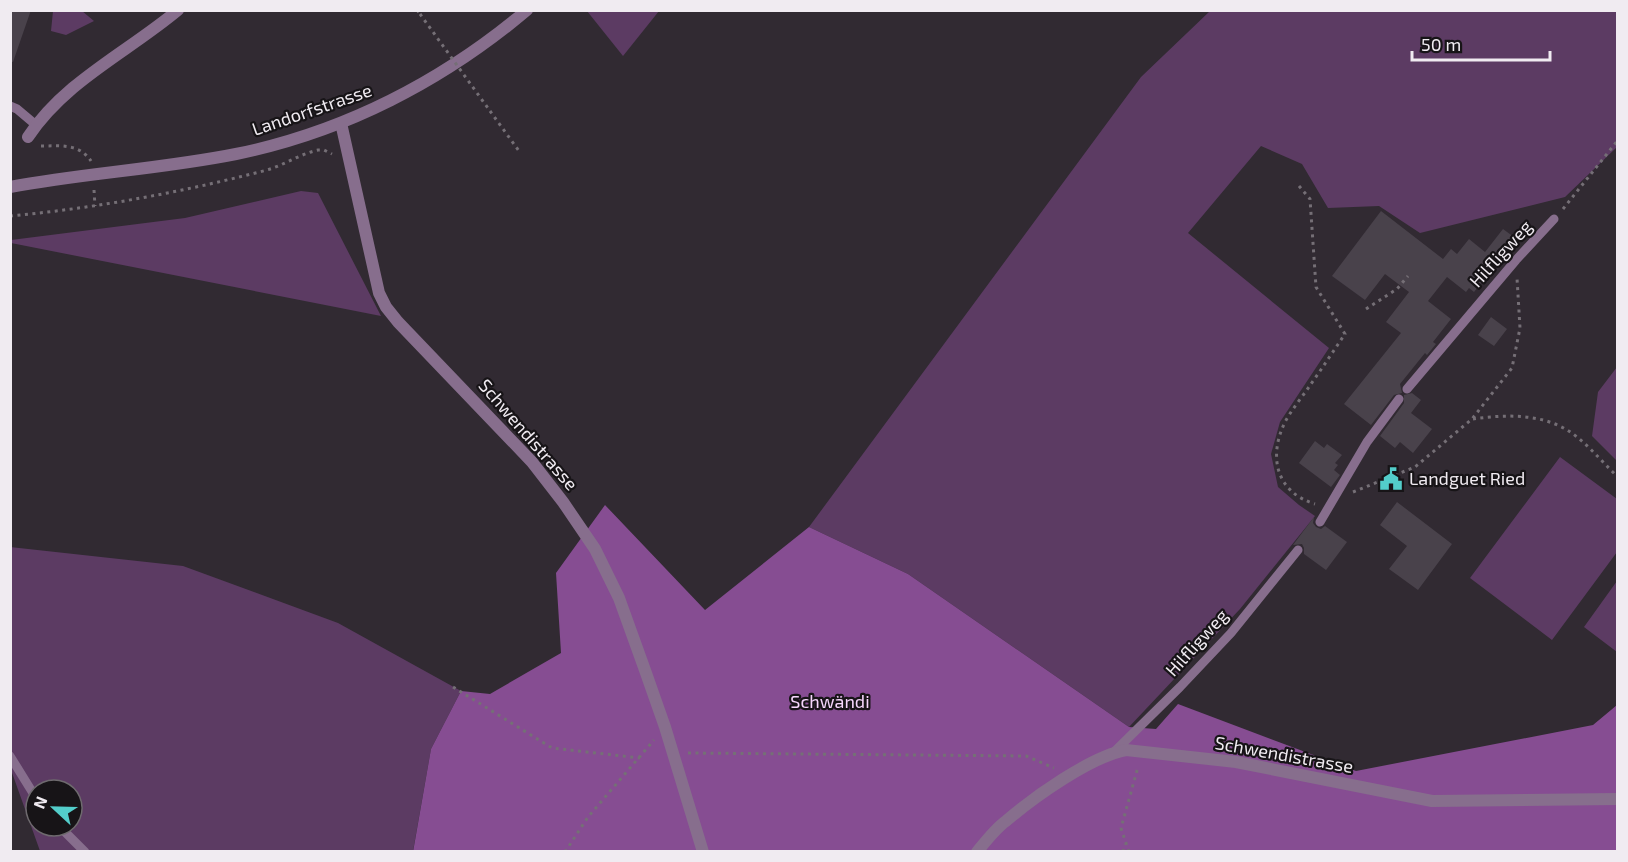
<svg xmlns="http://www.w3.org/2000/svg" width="1628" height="862" viewBox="0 0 1628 862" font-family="'Exo 2',sans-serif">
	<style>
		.green { fill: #5c3b63; fill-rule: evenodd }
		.forest { fill: #864d92 }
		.building { fill: #49424b }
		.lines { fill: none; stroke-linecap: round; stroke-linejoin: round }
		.path { stroke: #756f76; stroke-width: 3; stroke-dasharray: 3 4.5; stroke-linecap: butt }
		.service { stroke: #876e8d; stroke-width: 9 }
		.minor { stroke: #876e8d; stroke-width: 12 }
		.tertiary { stroke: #876e8d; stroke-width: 12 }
		.path-bridge { stroke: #756f76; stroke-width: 3; stroke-dasharray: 3 4.5; stroke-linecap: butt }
		.labels { text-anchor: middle; stroke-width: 4.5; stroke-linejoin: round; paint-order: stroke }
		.street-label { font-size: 18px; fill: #f0ebf1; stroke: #171417 }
		.poi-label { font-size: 18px; fill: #f0ebf1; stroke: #171417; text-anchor: start }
		.park-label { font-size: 18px; fill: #f7d7fd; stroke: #171417 }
	</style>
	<rect width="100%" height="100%" fill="#312a32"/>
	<path class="green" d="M 53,11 L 82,11 L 94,21 L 66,35 L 51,31 Z
		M 587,11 L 659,11 L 623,56 Z
		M 1210,11 L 1617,11 L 1617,147 L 1565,197 L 1420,233 L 1379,206 L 1328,208 L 1302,164 L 1261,146 L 1188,233 L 1329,348 L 1280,422 L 1271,454 L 1278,487 L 1299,505 L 1315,516 L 1240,609 L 1129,727 L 908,574 L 809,527 L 1141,77 Z
		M 301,191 L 318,193 L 381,316 L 11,243 L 11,240 L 185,218 Z
		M 1617,367 L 1617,461 L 1592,436 L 1598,392 Z
		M 1560,457 L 1617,499 L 1617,552 L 1552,640 L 1470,578 Z
		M 10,547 L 183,566 L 338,623 L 461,691 L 431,749 L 413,851 L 40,851 L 11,770 ZM 36,790 L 72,790 L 72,826 L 36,826 Z
		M 1617,581 L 1617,652 L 1584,627 Z"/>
	<path class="forest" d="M 605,505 L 705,610 L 809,527 L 908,574 L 1129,727 L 1156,729 L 1178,704 L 1356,771 L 1593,725 L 1617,705 L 1617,851 L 413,852 L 431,749 L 461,691 L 490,694 L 561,653 L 556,573 Z"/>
	<path class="building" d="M 10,10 L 31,10 L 13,62 L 10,61 Z
		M 1381,211 L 1443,259 L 1451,249 L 1457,254 L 1469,239 L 1485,252 L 1503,229 L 1518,240 L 1500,264 L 1497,262 L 1474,292 L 1469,288 L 1466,292 L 1447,277 L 1428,301 L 1451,319 L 1433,342 L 1436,344 L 1427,355 L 1425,353 L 1400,384 L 1402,393 L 1394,395 L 1371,425 L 1344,404 L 1401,333 L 1386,322 L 1409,292 L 1385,274 L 1365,300 L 1332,276 Z
		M 1491,317 L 1507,329 L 1494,346 L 1478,335 Z
		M 1412,393 L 1421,400 L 1411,413 L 1432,429 L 1413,453 L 1400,442 L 1395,448 L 1380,436 L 1404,403 L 1404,395 Z
		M 1315,441 L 1324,448 L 1327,444 L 1342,455 L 1335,463 L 1338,465 L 1334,470 L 1340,475 L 1331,487 L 1299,463 Z
		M 1397,502 L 1452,544 L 1418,590 L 1389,569 L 1407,546 L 1380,525 Z
		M 1314,517 L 1313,523 L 1316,527 L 1321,529 L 1325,526 L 1347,542 L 1326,570 L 1304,554 L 1304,548 L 1302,544 L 1293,545 Z"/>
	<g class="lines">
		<path class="path" d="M 417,10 L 420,14
			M 490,111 L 519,151
			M 41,146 C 60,146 79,143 91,161
			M 1299,186 L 1310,199 L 1316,287 L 1345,334 C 1334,350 1323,367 1311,384 C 1303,396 1292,409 1285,422 C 1268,457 1276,492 1315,504
			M 94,190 L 95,206
			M 1563,209 L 1618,140
			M 10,216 C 97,208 183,192 267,170 C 284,165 300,154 318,150 L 324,150 L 332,154
			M 1366,309 L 1397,289 L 1408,276
			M 1473,419 C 1508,414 1548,413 1577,437 C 1592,449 1604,464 1618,477
			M 1353,492 L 1415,467 L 1472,419 L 1512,368 L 1520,328 L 1517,278
			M 453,687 L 552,748 L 640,758
			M 688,753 L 1026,756 L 1054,768
			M 565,852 L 588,817 L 654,740
			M 1123,852 L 1125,844
			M 1129,852 L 1121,828 L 1138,767"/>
		<path class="service" d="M 10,106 L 17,109 L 36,125
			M 1407,389 L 1516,260 L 1554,219
			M 1320,522 L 1367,442 L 1399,399
			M 1114,752 L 1180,687 L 1231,633 L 1298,550
			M 10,756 L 36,798
			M 59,826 L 85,852"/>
		<path class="minor" d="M 341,123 L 379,293 L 386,307 L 398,322 L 532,462 L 563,502 L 595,549 L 619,598 L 646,673 L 665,727 L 703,852
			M 28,137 C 65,81 128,52 178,10
			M 977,852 C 986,841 995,829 1006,821 C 1034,797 1090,757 1126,750 L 1236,762 L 1432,801 L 1618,799"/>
		<path class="tertiary" d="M 10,187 C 85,173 161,169 236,154 C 344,132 443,81 527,10"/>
		<path class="path-bridge" d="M 420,14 L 490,111"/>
	</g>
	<defs>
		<g id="civic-bare" transform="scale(1.8)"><path d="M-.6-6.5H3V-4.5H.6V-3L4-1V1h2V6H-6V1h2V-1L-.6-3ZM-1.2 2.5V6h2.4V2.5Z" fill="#53cdca" stroke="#171417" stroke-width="2.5" paint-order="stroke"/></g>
	</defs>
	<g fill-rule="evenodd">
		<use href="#civic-bare" x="1391" y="479"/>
	</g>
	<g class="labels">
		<g class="street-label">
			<text transform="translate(312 110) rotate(-19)" y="6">Landorfstrasse</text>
			<text transform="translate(1501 254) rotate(-48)" y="6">Hilfligweg</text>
			<text transform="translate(528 435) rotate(49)" y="6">Schwendistrasse</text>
			<text transform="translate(1197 643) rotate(-48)" y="6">Hilfligweg</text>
			<text transform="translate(1284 755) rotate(10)" y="6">Schwendistrasse</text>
		</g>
		<g class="poi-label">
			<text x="1409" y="485">Landguet Ried</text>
		</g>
		<g class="park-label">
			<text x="830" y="708">Schwändi</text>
		</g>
	</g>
	<rect width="1628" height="862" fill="none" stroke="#f0ebf1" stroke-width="24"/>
	<g transform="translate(54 808) rotate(292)"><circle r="28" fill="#171417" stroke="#6e6a6e" stroke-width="1.5"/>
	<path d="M0-4.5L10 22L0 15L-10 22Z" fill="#53cdca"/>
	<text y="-9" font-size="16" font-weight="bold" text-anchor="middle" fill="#f0ebf1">N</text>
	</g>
	<path d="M1412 51v9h138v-9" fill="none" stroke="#f0ebf1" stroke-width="3"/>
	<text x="1421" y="51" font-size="18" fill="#f0ebf1" stroke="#171417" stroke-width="4.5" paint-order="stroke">50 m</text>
</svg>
